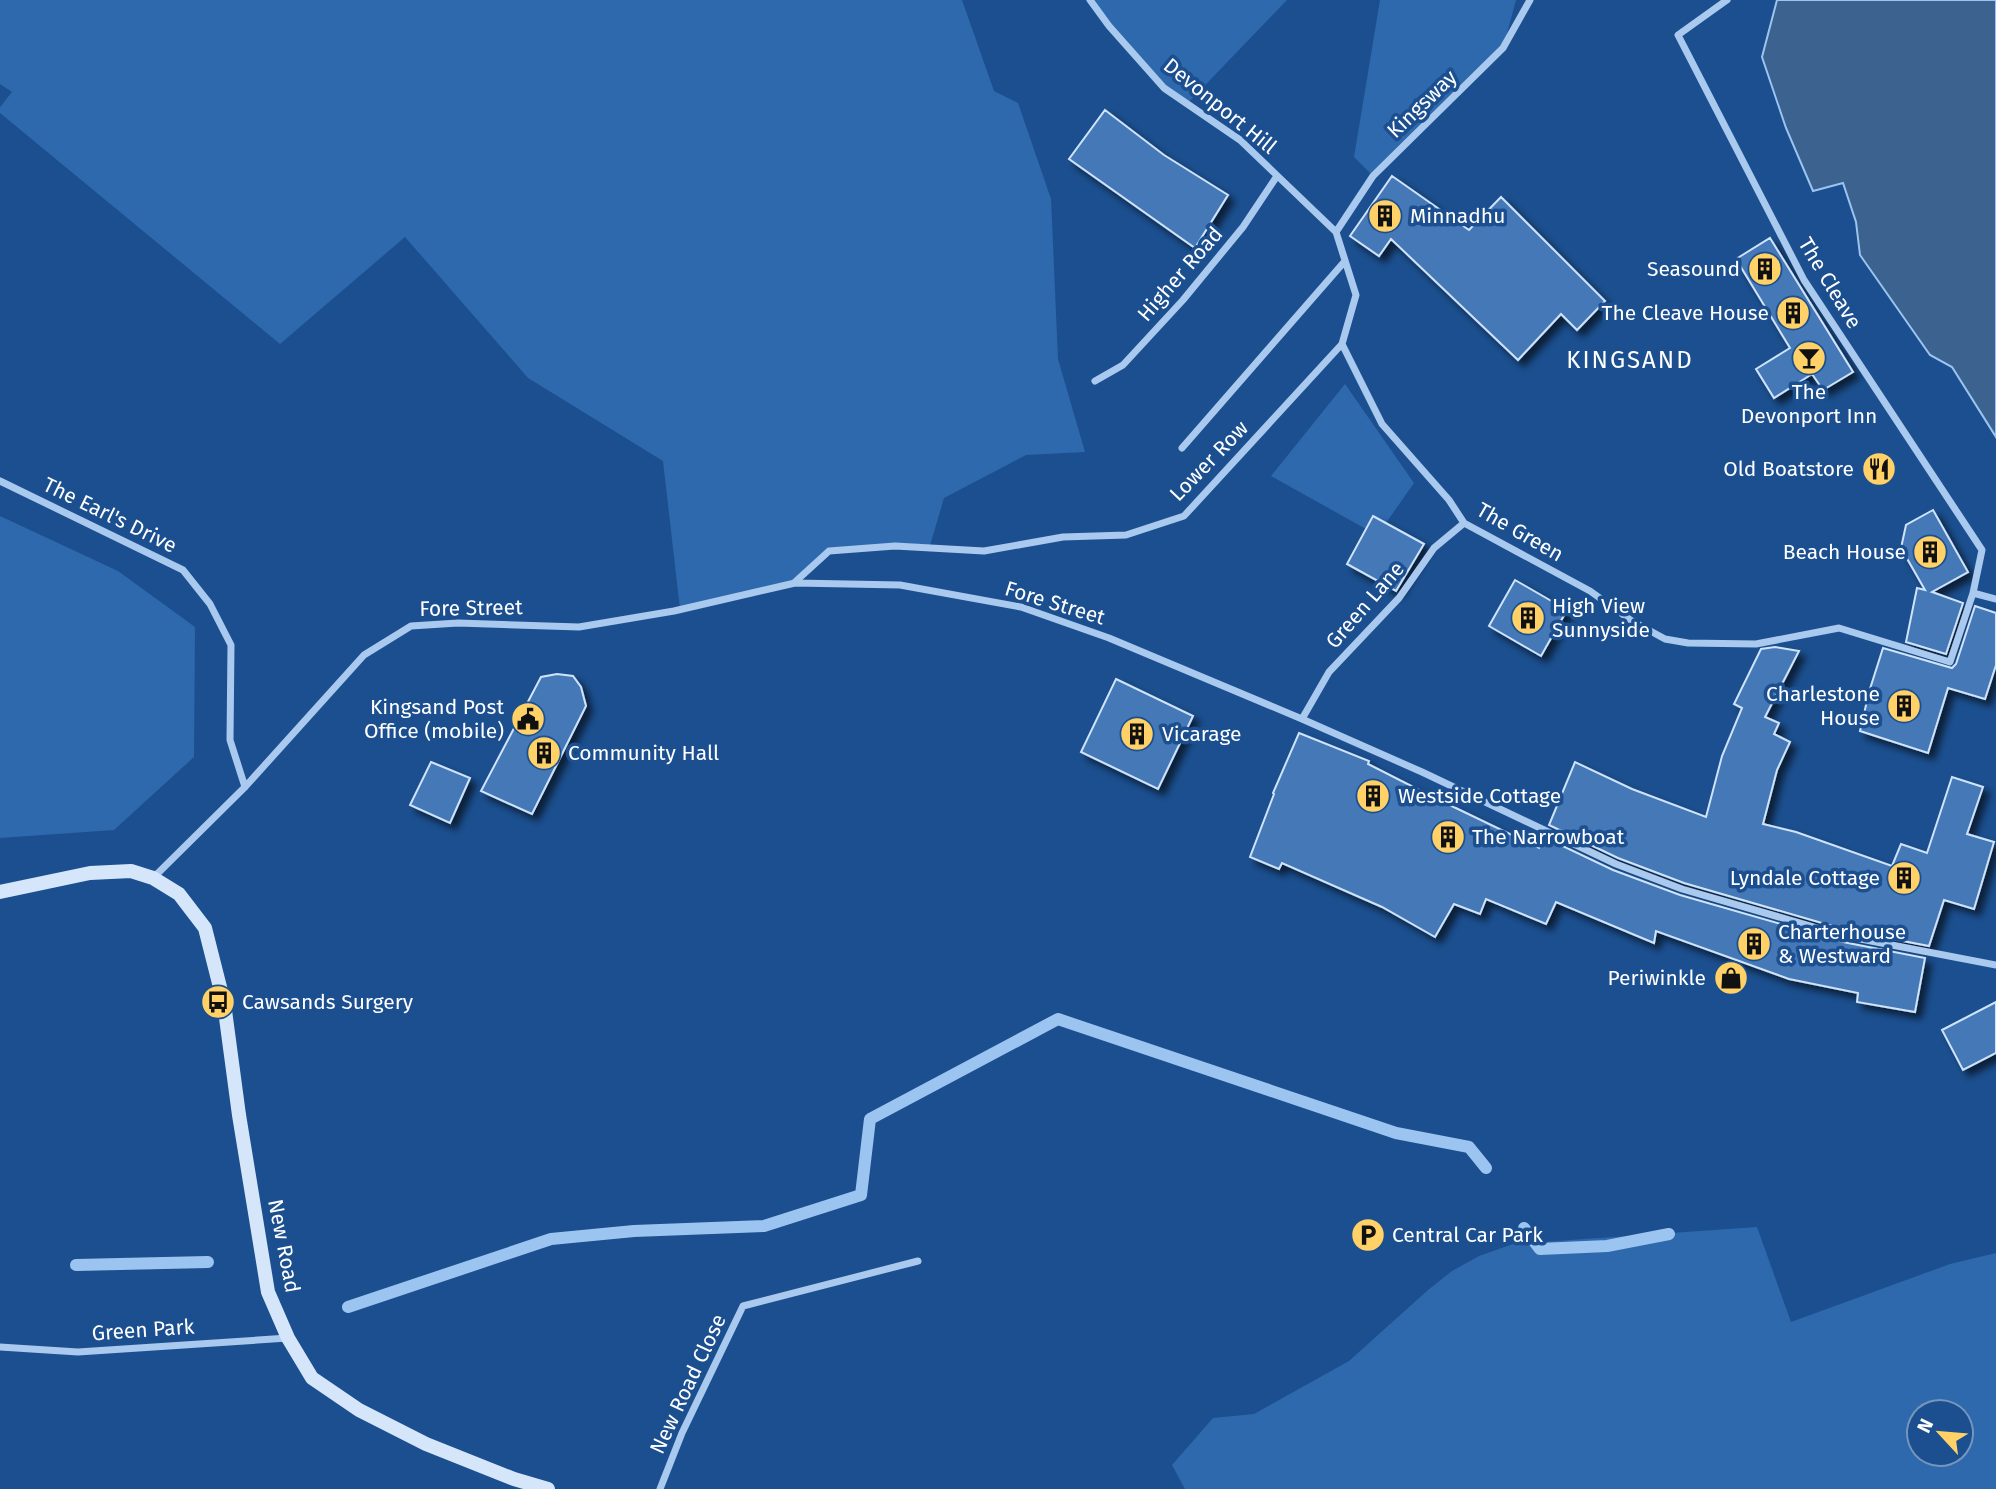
<svg xmlns="http://www.w3.org/2000/svg" width="1996" height="1489" viewBox="0 0 1996 1489" font-family="'Fira Sans',sans-serif">
	<style>
		.green { fill: #2e69ad; fill-rule: evenodd }
		.water { fill: #3c6290; stroke: #9cc4f0; stroke-width: 2 }
		.lines { fill: none; stroke-linecap: round; stroke-linejoin: round }
		.stream { stroke: #9cc4f0; stroke-width: 12 }
		.building { fill: #4478b7; stroke: #cfe3fa; stroke-width: 2; filter: url(#shadow) }
		.street { stroke: #a9c9ee; stroke-width: 7 }
		.secondary { stroke: #d6e6fa; stroke-width: 14 }
		.labels { text-anchor: middle; stroke-width: 7; stroke-linejoin: round; paint-order: stroke }
		.street-label { font-size: 21px; fill: #fff; stroke: #1b4f8f }
		.poi-label { font-size: 21px; fill: #fff; stroke: #1b4f8f; text-anchor: start }
		.quarter-label { font-size: 24px; letter-spacing: 2px; fill: #fff; stroke: #1b4f8f }
	</style>
	<defs>
		<filter id="shadow"><feDropShadow dx="6" dy="6" stdDeviation="3.5" flood-color="#0009"/></filter>
	</defs>
	<rect width="100%" height="100%" fill="#1b4f8f"/>
	<path class="green" d="M 0,0 L 962,0 L 994,91 L 1018,103 L 1051,199 L 1058,359 L 1085,452 L 1026,455 L 944,498 L 929,549 L 895,546 L 829,551 L 795,583 L 680,609 L 663,461 L 528,378 L 405,237 L 280,344 L 0,113 L 0,107 L 12,92 L 0,84 Z
		M 1090,0 L 1287,0 L 1187,104 L 1164,88 Z
		M 1380,0 L 1516,0 L 1503,48 L 1373,176 L 1354,157 Z
		M 1345,384 L 1414,483 L 1386,523 L 1366,529 L 1271,476 Z
		M 0,516 L 118,571 L 195,627 L 194,757 L 114,830 L 0,838 Z
		M 1757,1227 L 1791,1322 L 1950,1264 L 1996,1253 L 1996,1489 L 1185,1489 L 1172,1465 L 1213,1418 L 1254,1414 L 1349,1361 L 1428,1290 L 1452,1271 L 1479,1256 L 1513,1244 ZM 1919,1412 L 1961,1412 L 1961,1454 L 1919,1454 Z"/>
	<path class="water" d="M 1777,0 L 1996,0 L 1996,437 L 1952,367 L 1930,355 L 1860,255 L 1856,222 L 1843,183 L 1813,191 L 1786,128 L 1762,57 Z"/>
	<g class="lines">
		<path class="stream" d="M 1524,1228 L 1540,1249 L 1607,1246 L 1669,1234
			M 76,1265 L 208,1262
			M 348,1307 L 551,1239 L 634,1231 L 764,1226 L 861,1195 L 870,1119 L 1058,1019 L 1396,1133 L 1469,1147 L 1486,1168"/>
	</g>
	<path class="building" d="M 1105,110 L 1164,155 L 1228,195 L 1195,248 L 1069,159 Z
		M 1392,176 L 1469,230 L 1501,197 L 1605,301 L 1577,330 L 1561,314 L 1518,360 L 1391,239 L 1379,256 L 1350,236 Z
		M 1770,238 L 1853,372 L 1823,390 L 1812,374 L 1774,398 L 1756,369 L 1790,348 L 1736,259 Z
		M 1933,510 L 1968,572 L 1932,592 L 1963,603 L 1946,654 L 1906,642 L 1917,588 L 1925,590 L 1901,548 L 1906,525 Z
		M 1373,516 L 1424,544 L 1396,591 L 1347,564 Z
		M 1515,580 L 1567,610 L 1541,656 L 1489,626 Z
		M 1975,606 L 1996,613 L 1996,665 L 1985,699 L 1948,688 L 1928,753 L 1860,731 L 1869,692 L 1883,648 L 1952,668 L 1956,664 Z
		M 1775,647 L 1799,651 L 1765,717 L 1779,723 L 1774,734 L 1790,742 L 1777,770 L 1763,824 L 1796,832 L 1892,866 L 1901,844 L 1927,853 L 1952,777 L 1983,787 L 1967,834 L 1994,842 L 1974,909 L 1944,900 L 1929,946 L 1846,930 L 1684,883 L 1618,858 L 1549,825 L 1575,762 L 1632,789 L 1706,817 L 1722,756 L 1742,708 L 1734,704 L 1761,649 Z
		M 557,674 L 573,676 L 581,687 L 586,706 L 532,814 L 481,791 L 541,677 Z
		M 1116,679 L 1193,716 L 1158,789 L 1081,752 Z
		M 1299,733 L 1369,761 L 1368,764 L 1435,798 L 1539,848 L 1544,837 L 1613,870 L 1680,895 L 1843,942 L 1925,958 L 1915,1012 L 1857,1002 L 1858,993 L 1789,979 L 1656,931 L 1654,943 L 1556,902 L 1546,924 L 1486,899 L 1480,914 L 1454,904 L 1435,937 L 1382,907 L 1282,863 L 1279,869 L 1250,857 L 1274,794 L 1273,793 Z
		M 431,762 L 470,778 L 450,823 L 410,805 Z
		M 1996,1002 L 1996,1053 L 1963,1070 L 1942,1030 Z"/>
	<g class="lines">
		<path class="street" d="M 1336,232 L 1373,176 L 1503,48 L 1530,0
			M 1342,344 L 1382,424 L 1449,500 L 1464,523 L 1590,591 L 1632,621 L 1665,639 L 1688,643 L 1756,644 L 1839,628 L 1950,662 L 1973,593 L 1982,550 L 1804,280 L 1678,35 L 1727,0
			M 1095,381 L 1123,365 L 1183,300 L 1243,227 L 1277,176
			M 1182,448 L 1345,261
			M 0,481 L 183,570 L 210,604 L 231,645 L 230,740 L 245,787
			M 795,582 L 829,551 L 895,546 L 984,551 L 1063,537 L 1126,535 L 1184,516 L 1342,344 L 1356,295 L 1336,232 L 1240,140 L 1164,88 L 1109,26 L 1090,0
			M 1973,593 L 1996,599
			M 1302,719 L 1329,672 L 1399,598 L 1434,548 L 1464,523
			M 153,878 L 245,787 L 364,655 L 411,626 L 458,623 L 579,627 L 674,611 L 795,583 L 900,585 L 1021,607 L 1109,638 L 1302,719 L 1422,772 L 1616,864 L 1682,889 L 1845,936 L 1996,965
			M 0,1347 L 78,1352 L 288,1338
			M 660,1489 L 682,1433 L 743,1306 L 918,1261"/>
		<path class="secondary" d="M 0,892 L 90,873 L 131,871 L 153,878 L 179,894 L 205,928 L 224,1003 L 239,1115 L 268,1292 L 288,1338 L 312,1378 L 359,1410 L 426,1444 L 514,1479 L 548,1489"/>
	</g>
	<defs>
		<g id="building-disc" transform="scale(1.75)"><circle r="9.5" fill="#ffd166" stroke="#1b4f8f"/><path d="M-4-6H4V6H1V3H-1V6H-4ZM-2.5-4.3h1.7v1.8h-1.7ZM.8-4.3h1.7v1.8H.8ZM-2.5-1h1.7V.8h-1.7ZM.8-1h1.7V.8H.8Z" fill="#111"/></g>
		<g id="bar-disc" transform="scale(1.75)"><circle r="9.5" fill="#ffd166" stroke="#1b4f8f"/><path d="M-6-5H6L.8 .8V4.5H3.5V6h-7V4.5H-.8V.8Z" fill="#111"/></g>
		<g id="restaurant-disc" transform="scale(1.75)"><circle r="9.5" fill="#ffd166" stroke="#1b4f8f"/><path d="M-5-6h1v4h1v-4h1v4h1v-4h1v5L-1.5 .5V6h-2V.5L-5-1ZM5-6V6H3V1.5H1.5Q1.5-4 5-6Z" fill="#111"/></g>
		<g id="civic-disc" transform="scale(1.75)"><circle r="9.5" fill="#ffd166" stroke="#1b4f8f"/><path d="M-.6-6.5H3V-4.5H.6V-3L4-1V1h2V6H-6V1h2V-1L-.6-3ZM-1.2 2.5V6h2.4V2.5Z" fill="#111"/></g>
		<g id="shop-disc" transform="scale(1.75)"><circle r="9.5" fill="#ffd166" stroke="#1b4f8f"/><path d="M-5-2.5h2.3a2.7 3.5 0 0 1 5.4 0H5L5.5 6h-11ZM-1.5-2.5h3a1.5 2.3 0 0 0-3 0Z" fill="#111"/></g>
		<g id="bus-disc" transform="scale(1.75)"><circle r="9.5" fill="#ffd166" stroke="#1b4f8f"/><path d="M-5-6H5V4H4V6H2V4H-2V6H-4V4H-5ZM-3.5-4V0h7V-4ZM-3.5 1.2v1.5H-2V1.2ZM2 1.2v1.5H3.5V1.2Z" fill="#111"/></g>
		<g id="parking-disc" transform="scale(1.75)"><circle r="9.5" fill="#ffd166" stroke="#1b4f8f"/><path d="M-3.5-5.5H1a3.5 3.5 0 0 1 0 7H-1V5.5H-3.5ZM-1-3.4V-.6H.8a1.4 1.4 0 0 0 0-2.8Z" fill="#111"/></g>
	</defs>
	<g fill-rule="evenodd">
		<use href="#building-disc" x="1385" y="216"/>
		<use href="#building-disc" x="1765" y="269"/>
		<use href="#building-disc" x="1793" y="313"/>
		<use href="#bar-disc" x="1809" y="358"/>
		<use href="#restaurant-disc" x="1879" y="469"/>
		<use href="#building-disc" x="1930" y="552"/>
		<use href="#building-disc" x="1528" y="618"/>
		<use href="#building-disc" x="1904" y="706"/>
		<use href="#civic-disc" x="528" y="719"/>
		<use href="#building-disc" x="1137" y="734"/>
		<use href="#building-disc" x="544" y="753"/>
		<use href="#building-disc" x="1373" y="796"/>
		<use href="#building-disc" x="1448" y="837"/>
		<use href="#building-disc" x="1904" y="878"/>
		<use href="#building-disc" x="1754" y="944"/>
		<use href="#shop-disc" x="1731" y="978"/>
		<use href="#bus-disc" x="218" y="1002"/>
		<use href="#parking-disc" x="1368" y="1235"/>
	</g>
	<g class="labels">
		<g class="street-label">
			<text transform="translate(1422 104) rotate(-44)" y="7">Kingsway</text>
			<text transform="translate(1220 106) rotate(39)" y="7">Devonport Hill</text>
			<text transform="translate(1180 274) rotate(-49)" y="7">Higher Road</text>
			<text transform="translate(1830 283) rotate(59)" y="7">The Cleave</text>
			<text transform="translate(1209 461) rotate(-46)" y="7">Lower Row</text>
			<text transform="translate(110 515) rotate(26)" y="7">The Earl's Drive</text>
			<text transform="translate(1520 532) rotate(30)" y="7">The Green</text>
			<text transform="translate(1055 603) rotate(17)" y="7">Fore Street</text>
			<text transform="translate(1365 605) rotate(-49)" y="7">Green Lane</text>
			<text transform="translate(471 608) rotate(-1)" y="7">Fore Street</text>
			<text transform="translate(284 1246) rotate(79)" y="7">New Road</text>
			<text transform="translate(143 1330) rotate(-4)" y="7">Green Park</text>
			<text transform="translate(688 1384) rotate(-65)" y="7">New Road Close</text>
		</g>
		<g class="poi-label">
			<text x="1410" y="223">Minnadhu</text>
			<text x="1740" y="276" text-anchor="end">Seasound</text>
			<text x="1769" y="320" text-anchor="end">The Cleave House</text>
			<text x="1809" y="399" text-anchor="middle">The<tspan x="1809" dy="24">Devonport Inn</tspan></text>
			<text x="1854" y="476" text-anchor="end">Old Boatstore</text>
			<text x="1906" y="559" text-anchor="end">Beach House</text>
			<text x="1552" y="613">High View<tspan x="1552" dy="24">Sunnyside</tspan></text>
			<text x="1880" y="701" text-anchor="end">Charlestone<tspan x="1880" dy="24">House</tspan></text>
			<text x="504" y="714" text-anchor="end">Kingsand Post<tspan x="504" dy="24">Office (mobile)</tspan></text>
			<text x="1162" y="741">Vicarage</text>
			<text x="568" y="760">Community Hall</text>
			<text x="1398" y="803">Westside Cottage</text>
			<text x="1472" y="844">The Narrowboat</text>
			<text x="1880" y="885" text-anchor="end">Lyndale Cottage</text>
			<text x="1778" y="939">Charterhouse<tspan x="1778" dy="24">&amp; Westward</tspan></text>
			<text x="1706" y="985" text-anchor="end">Periwinkle</text>
			<text x="242" y="1009">Cawsands Surgery</text>
			<text x="1392" y="1242">Central Car Park</text>
		</g>
		<g class="quarter-label">
			<text x="1630" y="368">KINGSAND</text>
		</g>
	</g>
	<g transform="translate(1940 1433) rotate(296)"><circle r="33" fill="#1b4f8f" stroke="#7695bc" stroke-width="2"/>
	<path d="M0-5L12 26L0 18L-12 26Z" fill="#ffd166"/>
	<text y="-10" font-size="19" font-weight="bold" text-anchor="middle" fill="#ffffff">N</text>
	</g>
</svg>
